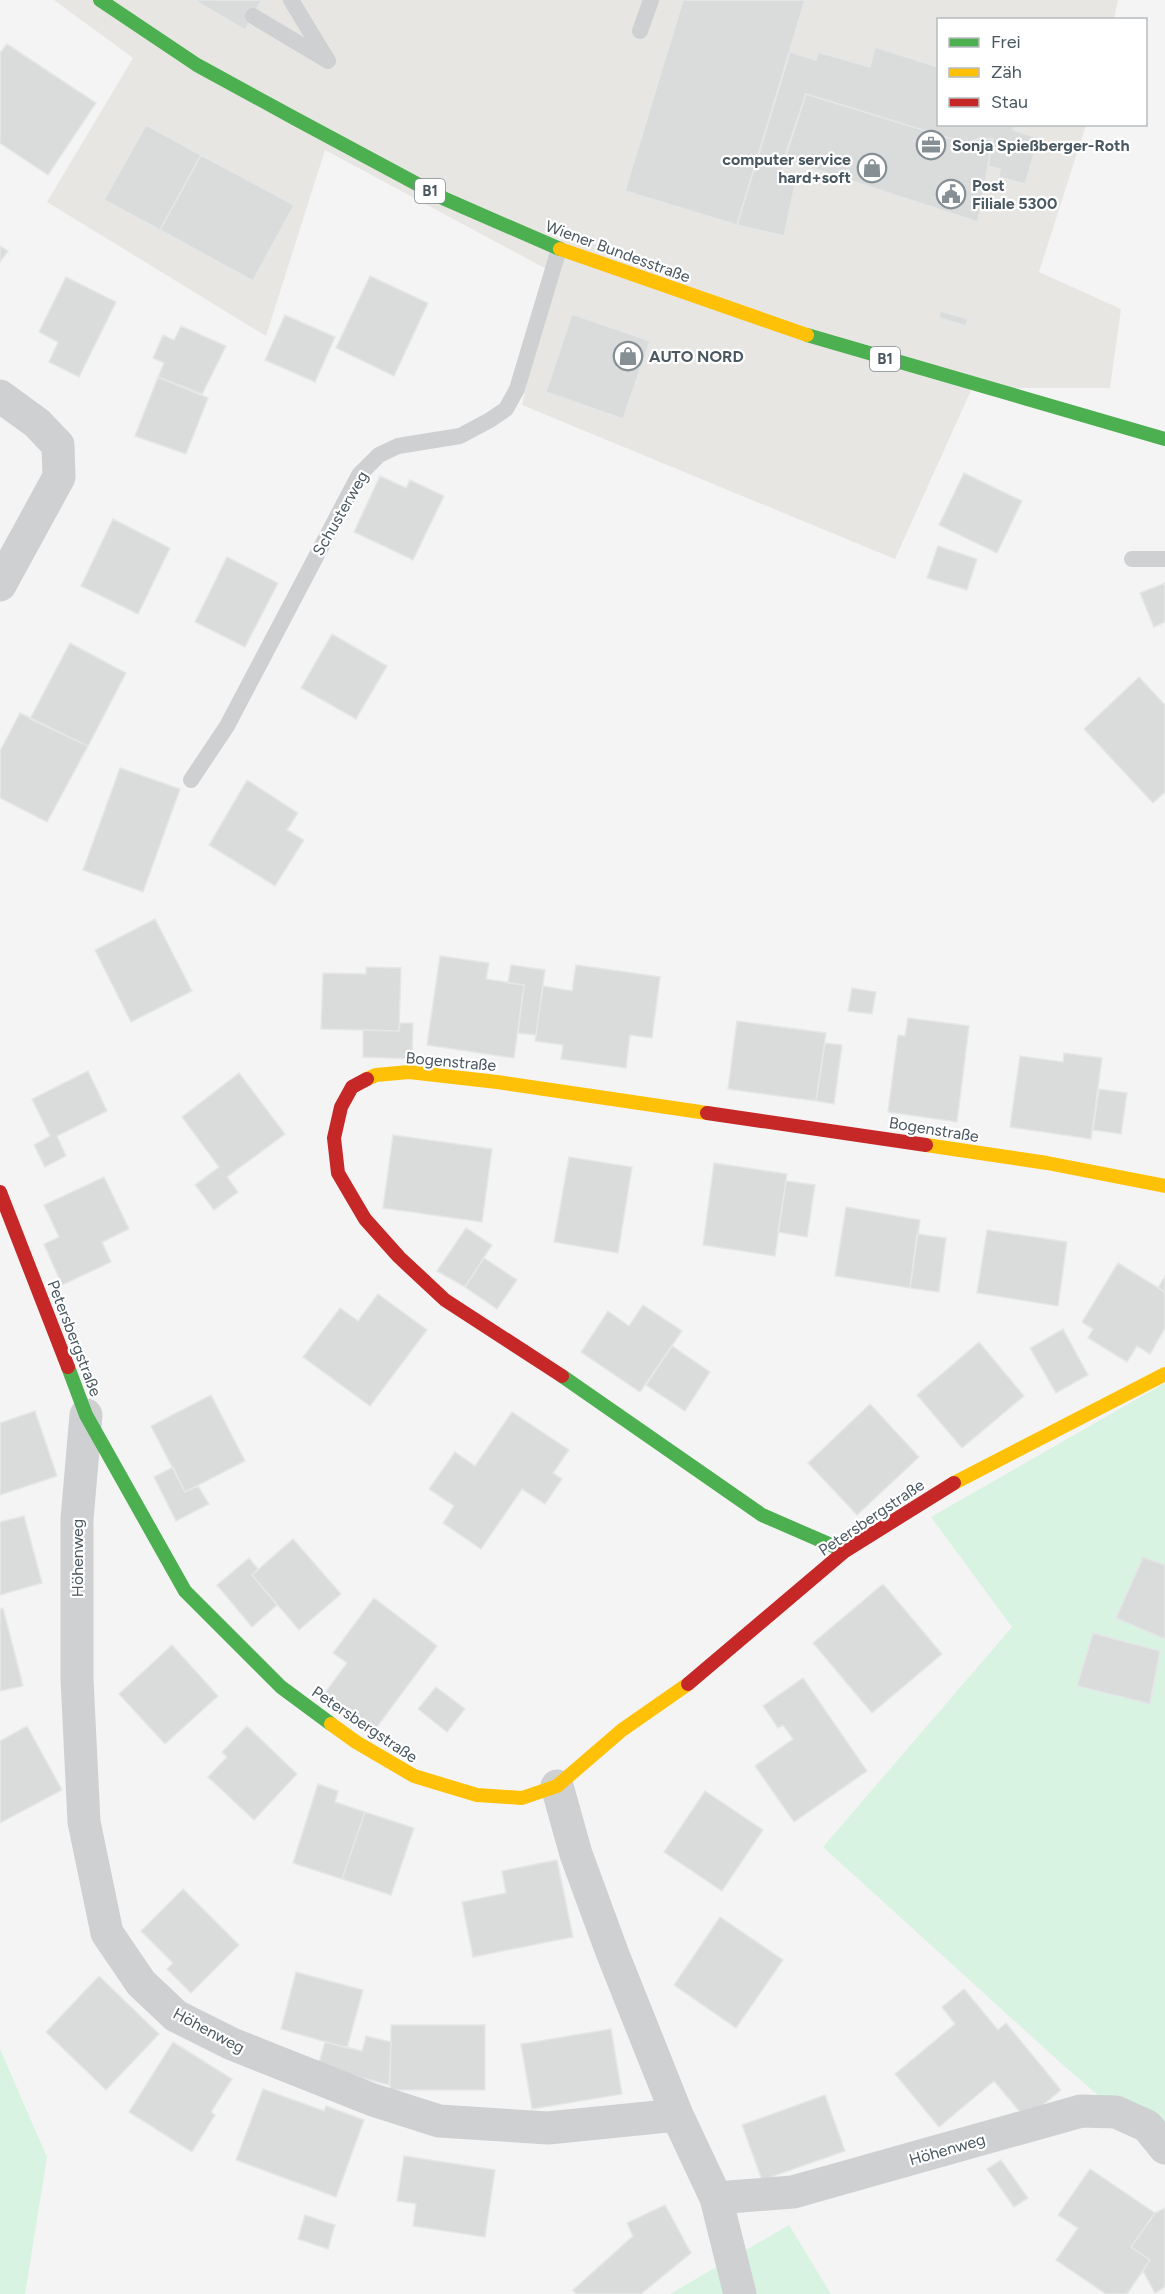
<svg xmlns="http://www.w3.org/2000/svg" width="1165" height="2294" viewBox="0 0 1165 2294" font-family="Figtree,sans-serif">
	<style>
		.commercial { fill: #e7e6e3 }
		.green { fill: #d8f3e1 }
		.building { fill: #dadcdc; stroke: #e5e6e7; stroke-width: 1.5 }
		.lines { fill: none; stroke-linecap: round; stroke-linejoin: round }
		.lane { stroke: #ced0d2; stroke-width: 16 }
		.street { stroke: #ced0d2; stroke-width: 33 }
		.fast { stroke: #4caf50; stroke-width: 14 }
		.slow { stroke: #ffc107; stroke-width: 14 }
		.jam { stroke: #c62828; stroke-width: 14 }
		.labels { text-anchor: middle; stroke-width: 4.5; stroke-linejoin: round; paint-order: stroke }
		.shield { fill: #fff; stroke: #808a90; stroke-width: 1.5 }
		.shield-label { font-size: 15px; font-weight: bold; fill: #495861 }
		.poi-label { font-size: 16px; font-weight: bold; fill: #495861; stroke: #fff; text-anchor: start }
		.street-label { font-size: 16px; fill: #495861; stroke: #fff }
	</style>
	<rect width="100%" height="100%" fill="#f4f4f4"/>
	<path class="commercial" d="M 54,0 L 1118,0 L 1114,19 L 938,20 L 938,124 L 1086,125 L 1039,272 L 1121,309 L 1110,388 L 972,388 L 895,559 L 522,405 L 552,272 L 325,150 L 266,336 L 47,202 L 133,58 Z"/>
	<path class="green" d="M 1165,1383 L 1165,2153 L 1063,2065 L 823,1847 L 1012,1627 L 931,1517 Z
		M 0,2049 L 47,2157 L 25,2294 L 0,2294 Z
		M 789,2225 L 831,2294 L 670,2294 Z"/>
	<path class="building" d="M 194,0 L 262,0 L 245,30 Z
		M 683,0 L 805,0 L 737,225 L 625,191 Z
		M 7,44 L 96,103 L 48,175 L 0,143 L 0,53 Z
		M 875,47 L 938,67 L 938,124 L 1014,124 L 1013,130 L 1039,138 L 1025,184 L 999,177 L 1000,169 L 988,166 L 993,139 L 979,138 L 968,144 L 806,94 L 781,171 L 797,176 L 784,236 L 737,225 L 790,52 L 816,60 L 818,52 L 870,67 Z
		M 806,94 L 968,144 L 979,138 L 993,139 L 978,222 L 784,159 Z
		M 146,125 L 201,155 L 160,230 L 104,200 Z
		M 201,155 L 294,205 L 253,281 L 160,230 Z
		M 0,246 L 8,251 L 0,262 Z
		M 370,276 L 428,303 L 394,376 L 336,348 Z
		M 66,277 L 116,302 L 79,377 L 49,362 L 58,342 L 39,332 Z
		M 940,311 L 968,319 L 966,326 L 939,318 Z
		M 572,314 L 650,341 L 623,419 L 546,392 Z
		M 285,315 L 335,337 L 315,382 L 265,360 Z
		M 181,326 L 226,346 L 202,394 L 158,377 L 164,363 L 153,358 L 163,335 L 174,340 Z
		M 158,377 L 208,398 L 186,454 L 135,436 Z
		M 964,473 L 1022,501 L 997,553 L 939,525 Z
		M 380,476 L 406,488 L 410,480 L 444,496 L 413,560 L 354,532 Z
		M 113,519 L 170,548 L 138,614 L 81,586 Z
		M 938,546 L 977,559 L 967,590 L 927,578 Z
		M 227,557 L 278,583 L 245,647 L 195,622 Z
		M 1165,583 L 1165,622 L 1154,627 L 1140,593 Z
		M 332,634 L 387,666 L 356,719 L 301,688 Z
		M 70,643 L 126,673 L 88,746 L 30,719 Z
		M 1139,677 L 1165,705 L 1165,792 L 1153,803 L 1084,729 Z
		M 20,713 L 88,746 L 47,822 L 0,798 L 0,751 Z
		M 120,768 L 180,789 L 143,892 L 83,870 Z
		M 247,780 L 298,813 L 287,830 L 304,840 L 275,886 L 209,845 Z
		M 155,919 L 192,991 L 131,1022 L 95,950 Z
		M 440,956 L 489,963 L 486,979 L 524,985 L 514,1058 L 427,1045 Z
		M 511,965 L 545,970 L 536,1035 L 518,1033 L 524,985 L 508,983 Z
		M 576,965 L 660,977 L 652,1038 L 630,1035 L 626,1068 L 561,1059 L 563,1045 L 535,1041 L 543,986 L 572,991 Z
		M 366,967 L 401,968 L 399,1031 L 321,1029 L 323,973 L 366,974 Z
		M 852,988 L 876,992 L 872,1014 L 848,1011 Z
		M 908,1018 L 969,1026 L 957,1122 L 888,1112 L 898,1035 L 905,1036 Z
		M 737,1021 L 826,1033 L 816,1101 L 728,1089 Z
		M 400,1023 L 413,1023 L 412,1059 L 363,1057 L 363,1030 L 399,1031 Z
		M 825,1043 L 842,1045 L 834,1104 L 816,1101 Z
		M 1064,1053 L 1102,1058 L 1091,1139 L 1010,1127 L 1020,1056 L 1063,1062 Z
		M 88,1071 L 107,1111 L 57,1136 L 66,1156 L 45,1167 L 34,1145 L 50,1136 L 32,1099 Z
		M 239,1073 L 285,1134 L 227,1177 L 238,1192 L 214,1210 L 195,1185 L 219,1167 L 182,1117 Z
		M 1099,1089 L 1127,1093 L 1121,1134 L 1093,1130 Z
		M 393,1135 L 492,1149 L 482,1222 L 383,1208 Z
		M 569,1157 L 632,1167 L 618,1253 L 554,1242 Z
		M 714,1163 L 787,1174 L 775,1256 L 703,1245 Z
		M 104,1177 L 129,1229 L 102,1242 L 111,1262 L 62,1285 L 44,1244 L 59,1237 L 44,1205 Z
		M 786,1181 L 815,1185 L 807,1237 L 778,1232 Z
		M 846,1207 L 920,1220 L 910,1288 L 835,1276 Z
		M 466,1228 L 492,1245 L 465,1287 L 437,1271 Z
		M 987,1230 L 1067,1242 L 1058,1306 L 977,1293 Z
		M 917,1234 L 946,1238 L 939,1292 L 910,1288 Z
		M 484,1258 L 517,1280 L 497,1309 L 465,1287 Z
		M 1118,1263 L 1165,1292 L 1165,1328 L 1150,1354 L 1137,1346 L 1127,1362 L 1088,1338 L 1093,1329 L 1082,1322 Z
		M 1165,1276 L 1165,1292 L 1158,1288 Z
		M 378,1294 L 427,1330 L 370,1406 L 303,1357 L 340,1308 L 358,1321 Z
		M 643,1305 L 682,1331 L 640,1392 L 581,1352 L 608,1311 L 629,1326 Z
		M 1063,1329 L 1088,1375 L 1056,1393 L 1030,1348 Z
		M 979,1342 L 1024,1396 L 962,1448 L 917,1395 Z
		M 672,1346 L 710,1372 L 685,1411 L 646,1385 Z
		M 211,1395 L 245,1461 L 185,1492 L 151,1426 Z
		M 870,1404 L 919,1457 L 857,1515 L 808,1463 Z
		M 35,1411 L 57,1476 L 0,1495 L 0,1423 Z
		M 512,1412 L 569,1450 L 553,1473 L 562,1479 L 545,1504 L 522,1489 L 481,1549 L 443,1523 L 454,1506 L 429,1489 L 455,1452 L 475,1466 Z
		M 173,1467 L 185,1492 L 198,1486 L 209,1504 L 176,1521 L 154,1477 Z
		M 24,1516 L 42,1583 L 0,1595 L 0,1522 Z
		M 293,1539 L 341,1594 L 299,1630 L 252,1575 Z
		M 1143,1557 L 1165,1565 L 1165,1639 L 1116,1618 Z
		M 249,1558 L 258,1569 L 252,1575 L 277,1605 L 252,1627 L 217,1585 Z
		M 883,1584 L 942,1654 L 872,1713 L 813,1643 Z
		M 374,1598 L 437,1646 L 371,1735 L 322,1697 L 347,1663 L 333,1653 Z
		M 3,1608 L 23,1686 L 0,1691 L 0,1609 Z
		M 1093,1633 L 1160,1651 L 1150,1704 L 1077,1686 Z
		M 172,1645 L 218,1696 L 165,1744 L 119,1694 Z
		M 803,1678 L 867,1771 L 794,1822 L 755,1766 L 793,1739 L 783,1725 L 778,1728 L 763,1706 Z
		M 436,1687 L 465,1709 L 447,1732 L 418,1709 Z
		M 27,1726 L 62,1790 L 0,1823 L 0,1741 Z
		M 247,1726 L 297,1774 L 254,1820 L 208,1777 L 227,1757 L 222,1752 Z
		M 318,1784 L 338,1791 L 335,1802 L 365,1812 L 342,1879 L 293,1863 Z
		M 705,1791 L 763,1830 L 722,1891 L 664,1852 Z
		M 365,1812 L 414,1828 L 391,1895 L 342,1879 Z
		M 557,1860 L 573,1937 L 473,1957 L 462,1902 L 506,1893 L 502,1871 Z
		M 183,1889 L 239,1945 L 191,1993 L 167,1969 L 173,1963 L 141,1931 Z
		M 720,1917 L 783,1960 L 736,2028 L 674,1985 Z
		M 296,1972 L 363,1990 L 347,2048 L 281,2029 Z
		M 99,1976 L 159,2034 L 106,2090 L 46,2032 Z
		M 964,1989 L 998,2030 L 1006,2023 L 1061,2090 L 1026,2119 L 994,2081 L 939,2127 L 895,2074 L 955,2024 L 942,2007 Z
		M 391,2025 L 485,2025 L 485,2090 L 390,2090 Z
		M 611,2029 L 622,2094 L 532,2109 L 521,2044 Z
		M 366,2036 L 391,2042 L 389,2085 L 318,2066 L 325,2042 L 362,2051 Z
		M 173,2042 L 232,2079 L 211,2112 L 215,2115 L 192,2152 L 129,2112 Z
		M 263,2089 L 324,2111 L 326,2106 L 364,2120 L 336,2197 L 236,2160 Z
		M 825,2095 L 845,2151 L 762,2180 L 742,2125 Z
		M 404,2156 L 495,2170 L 485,2237 L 413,2226 L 416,2204 L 397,2201 Z
		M 1001,2160 L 1028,2198 L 1014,2207 L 987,2169 Z
		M 1090,2169 L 1155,2213 L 1131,2247 L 1150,2260 L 1127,2294 L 1106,2294 L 1056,2260 L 1078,2228 L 1058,2215 Z
		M 665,2205 L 691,2253 L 641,2294 L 576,2294 L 573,2290 L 633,2236 L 627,2223 Z
		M 1165,2208 L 1165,2287 L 1155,2293 L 1143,2271 L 1150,2260 L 1131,2247 L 1155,2213 Z
		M 305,2215 L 335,2225 L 328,2249 L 298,2239 Z"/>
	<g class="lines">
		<path class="lane" d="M 253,16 L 328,61 L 291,0
			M 640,31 L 651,0
			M 1132,559 L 1165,559
			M 191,780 L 227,726 L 359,475 L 379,455 L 398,446 L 460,436 L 490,420 L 506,409 L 517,389 L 559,249"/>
		<path class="street" d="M 0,396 L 37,423 L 58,445 L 59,477 L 0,585
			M 86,1415 L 77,1519 L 77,1679 L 84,1822 L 107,1933 L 141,1983 L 176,2016 L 232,2044 L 373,2100 L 439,2121 L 548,2128 L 677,2115
			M 557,1786 L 576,1854 L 612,1952 L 677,2115 L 716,2198 L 740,2294
			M 716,2198 L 793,2192 L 1081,2111 L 1116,2112 L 1147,2126 L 1165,2148"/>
		<path class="fast" d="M 100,0 L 197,65 L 294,118 L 445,199 L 560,249
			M 807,335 L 1165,439
			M 68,1367 L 86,1415 L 185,1591 L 281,1687 L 331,1724
			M 562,1376 L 762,1515 L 845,1551"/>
		<path class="slow" d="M 560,249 L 807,335
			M 367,1079 L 376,1075 L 409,1072 L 497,1082 L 707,1113
			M 926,1145 L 1047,1163 L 1165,1186
			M 954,1483 L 1165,1374
			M 331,1724 L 356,1742 L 414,1776 L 477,1795 L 522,1798 L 557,1786 L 622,1730 L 688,1684"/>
		<path class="jam" d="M 367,1079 L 352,1087 L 341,1107 L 334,1138 L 338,1173 L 365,1219 L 399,1257 L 445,1300 L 562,1376
			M 707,1113 L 926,1145
			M 0,1192 L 68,1367
			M 688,1684 L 845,1551 L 954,1483"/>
	</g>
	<defs>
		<g id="office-ring" transform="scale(1.5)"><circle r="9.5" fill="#fff" stroke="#858f94" stroke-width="1.5"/><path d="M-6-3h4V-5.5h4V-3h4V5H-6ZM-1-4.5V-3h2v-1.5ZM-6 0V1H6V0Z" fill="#858f94"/></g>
		<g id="shop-ring" transform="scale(1.5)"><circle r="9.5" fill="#fff" stroke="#858f94" stroke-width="1.5"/><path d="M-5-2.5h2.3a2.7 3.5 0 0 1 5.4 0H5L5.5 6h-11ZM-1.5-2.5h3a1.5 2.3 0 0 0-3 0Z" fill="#858f94"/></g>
		<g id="civic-ring" transform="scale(1.5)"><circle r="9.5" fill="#fff" stroke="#858f94" stroke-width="1.5"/><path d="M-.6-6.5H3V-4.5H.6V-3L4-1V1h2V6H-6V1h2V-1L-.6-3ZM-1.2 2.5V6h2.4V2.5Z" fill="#858f94"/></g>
	</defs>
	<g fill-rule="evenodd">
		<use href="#office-ring" x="931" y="145"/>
		<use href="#shop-ring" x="872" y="168"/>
		<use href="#civic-ring" x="951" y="194"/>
		<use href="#shop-ring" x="628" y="356"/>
	</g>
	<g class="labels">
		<g class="shield">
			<rect x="415" y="179" width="30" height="24" rx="4.5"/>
			<rect x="870" y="347" width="30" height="24" rx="4.5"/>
		</g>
		<g class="shield-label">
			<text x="430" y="196">B1</text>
			<text x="885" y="364">B1</text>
		</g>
		<g class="poi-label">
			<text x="952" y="151">Sonja Spießberger-Roth</text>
			<text x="851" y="165" text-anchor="end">computer service<tspan x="851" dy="18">hard+soft</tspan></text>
			<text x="972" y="191">Post<tspan x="972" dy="18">Filiale 5300</tspan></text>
			<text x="649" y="362">AUTO NORD</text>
		</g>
		<g class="street-label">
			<text transform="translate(618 251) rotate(20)" y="6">Wiener Bundesstraße</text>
			<text transform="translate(340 513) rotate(-60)" y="6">Schusterweg</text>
			<text transform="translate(451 1061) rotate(5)" y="6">Bogenstraße</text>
			<text transform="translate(934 1129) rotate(9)" y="6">Bogenstraße</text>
			<text transform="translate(75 1338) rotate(69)" y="6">Petersbergstraße</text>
			<text transform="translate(871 1517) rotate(-34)" y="6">Petersbergstraße</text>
			<text transform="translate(77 1558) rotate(-90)" y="6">Höhenweg</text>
			<text transform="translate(365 1724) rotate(34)" y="6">Petersbergstraße</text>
			<text transform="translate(209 2030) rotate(28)" y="6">Höhenweg</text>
			<text transform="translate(947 2149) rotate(-16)" y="6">Höhenweg</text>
		</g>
	</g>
	<rect x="937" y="18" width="210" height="108" fill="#ffffff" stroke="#b6bcc0" stroke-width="1.5"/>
	<rect x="949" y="38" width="30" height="9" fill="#4caf50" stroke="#b6bcc0" stroke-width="1.5"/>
	<text x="991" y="48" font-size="18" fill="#495861">Frei</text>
	<rect x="949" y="68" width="30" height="9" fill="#ffc107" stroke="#b6bcc0" stroke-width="1.5"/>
	<text x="991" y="78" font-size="18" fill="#495861">Zäh</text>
	<rect x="949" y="98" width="30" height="9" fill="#c62828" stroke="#b6bcc0" stroke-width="1.5"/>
	<text x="991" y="108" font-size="18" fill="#495861">Stau</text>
</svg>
